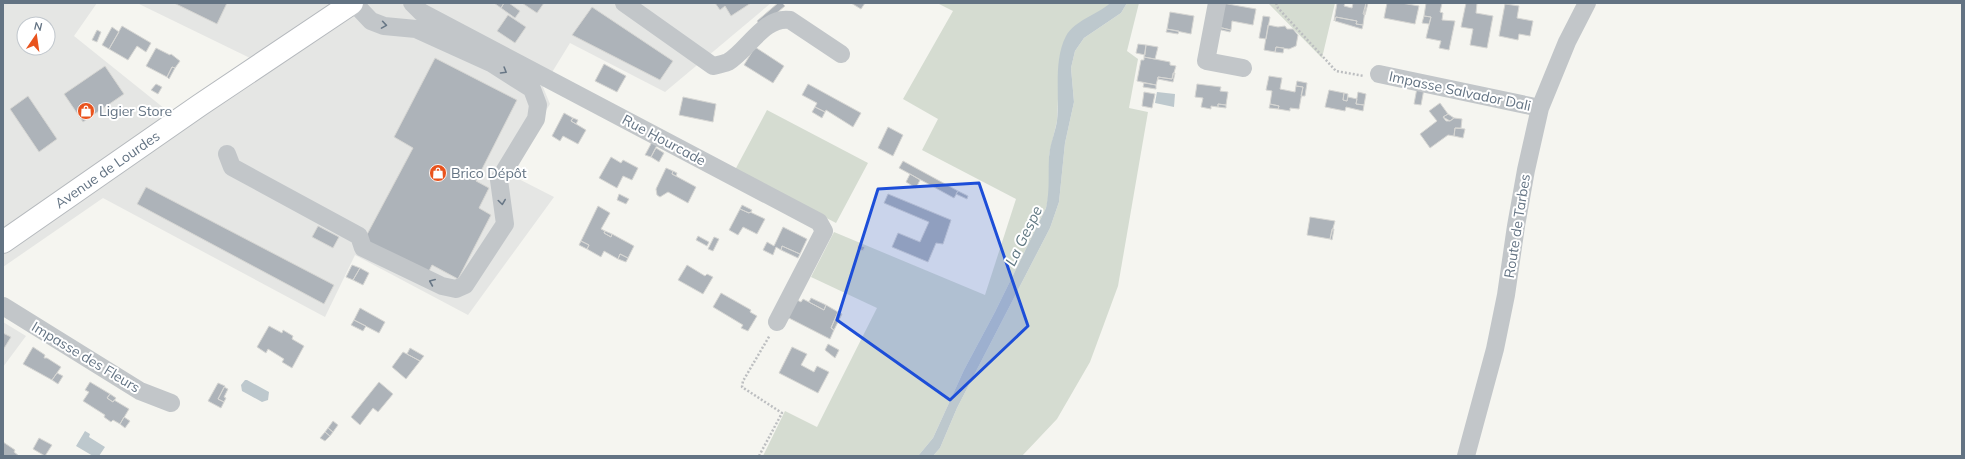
<svg xmlns="http://www.w3.org/2000/svg" width="1965" height="459" viewBox="0 0 1965 459" font-family="Mulish,sans-serif">
	<style>
		.built { fill: #e5e6e4; fill-rule: evenodd }
		.green { fill: #d5dcd1 }
		.water { fill: #bdc8cd }
		.building { fill: #adb3b9; stroke: #d6d6d3 }
		.lines { fill: none; stroke-linecap: round; stroke-linejoin: round }
		.major-casing { stroke: #b5b9bd; stroke-width: 24 }
		.path { stroke: #bcbec0; stroke-width: 2.5; stroke-dasharray: 2 2; stroke-linecap: butt }
		.minor { stroke: #c2c6c9; stroke-width: 18 }
		.major { stroke: #fff; stroke-width: 22 }
		.oneway { stroke: #687786 }
		.marked { fill: #1d4ed8; fill-opacity: 0.2; stroke: #1d4ed8; stroke-width: 3; stroke-linejoin: round }
		.labels { text-anchor: middle; stroke-width: 4; stroke-linejoin: round; paint-order: stroke }
		.street-label { font-size: 14px; fill: #637383; stroke: #fff }
		.poi-label { font-size: 14px; fill: #637383; stroke: #fff; text-anchor: start }
		.water-label { font-size: 15px; font-style: italic; fill: #5e7680; stroke: #fff }
	</style>
	<rect width="100%" height="100%" fill="#f5f5f0"/>
	<path class="built" d="M 3,3 L 97,3 L 74,36 L 170,113 L 250,58 L 137,3 L 771,3 L 665,92 L 570,43 L 543,87 L 550,104 L 507,173 L 554,197 L 468,315 L 355,255 L 325,317 L 103,198 L 3,267 ZM 24,24 L 48,24 L 48,48 L 24,48 Z
		M 3,322 L 26,336 L 3,367 Z"/>
	<path class="green" d="M 937,3 L 1110,3 L 1060,55 L 1057,121 L 1049,155 L 1050,190 L 1046,208 L 995,312 L 964,370 L 933,438 L 918,456 L 763,456 L 785,411 L 817,427 L 877,308 L 811,277 L 834,232 L 985,295 L 1016,199 L 922,150 L 938,119 L 903,99 L 953,11 Z
		M 1127,3 L 1139,3 L 1127,51 L 1138,59 L 1129,108 L 1148,112 L 1118,286 L 1090,362 L 1057,419 L 1022,456 L 933,456 L 940,448 L 957,408 L 1050,228 L 1059,202 L 1065,143 L 1074,102 L 1071,68 L 1075,51 L 1084,38 L 1121,13 Z
		M 1268,3 L 1335,3 L 1322,58 Z
		M 767,110 L 868,163 L 836,223 L 735,170 Z"/>
	<path class="water" d="M 1110,3 L 1127,3 L 1121,13 L 1084,38 L 1075,51 L 1071,68 L 1074,102 L 1065,143 L 1059,202 L 1050,228 L 957,408 L 940,448 L 933,456 L 918,456 L 933,438 L 964,370 L 995,312 L 1046,208 C 1050,190 1048,175 1049,157 C 1050,144 1055,133 1057,121 C 1060,94 1053,61 1066,36 C 1075,20 1097,15 1110,3 Z
		M 1157,92 L 1175,94 L 1174,107 L 1155,103 Z
		M 245,380 L 247,380 L 269,392 L 268,400 L 262,402 L 242,391 L 241,385 Z
		M 85,431 L 90,434 L 89,437 L 105,447 L 99,456 L 93,456 L 76,446 Z"/>
	<path class="building" d="M 174,3 L 227,3 L 217,24 Z
		M 494,3 L 504,3 L 501,8 Z
		M 504,3 L 509,3 L 520,11 L 515,18 L 501,8 Z
		M 522,3 L 544,3 L 537,13 Z
		M 715,3 L 751,3 L 731,16 L 725,6 L 720,10 Z
		M 778,3 L 782,3 L 785,6 L 761,26 L 757,21 Z
		M 851,3 L 865,3 L 861,9 Z
		M 1222,3 L 1256,9 L 1253,25 L 1232,21 L 1231,30 L 1218,27 Z
		M 1337,3 L 1345,3 L 1344,6 L 1352,8 L 1353,3 L 1366,3 L 1363,25 L 1356,24 L 1357,21 L 1336,17 L 1334,21 Z
		M 1366,3 L 1368,3 L 1365,15 L 1363,14 Z
		M 1387,3 L 1401,3 L 1419,6 L 1415,24 L 1384,18 Z
		M 1426,3 L 1442,3 L 1440,12 L 1443,13 L 1442,20 L 1455,21 L 1449,50 L 1439,48 L 1441,41 L 1426,38 L 1431,17 L 1424,16 Z
		M 1466,3 L 1477,3 L 1476,13 L 1493,16 L 1487,48 L 1470,45 L 1473,29 L 1461,27 Z
		M 1505,4 L 1519,6 L 1517,18 L 1533,21 L 1530,36 L 1519,34 L 1518,40 L 1499,36 Z
		M 592,7 L 673,61 L 660,80 L 572,35 Z
		M 1170,12 L 1194,16 L 1191,34 L 1167,29 Z
		M 508,15 L 526,27 L 515,43 L 497,31 Z
		M 1263,16 L 1270,17 L 1266,39 L 1259,38 Z
		M 1424,16 L 1431,17 L 1429,24 L 1422,23 Z
		M 1336,17 L 1357,21 L 1356,24 L 1363,25 L 1362,29 L 1335,21 Z
		M 1268,25 L 1278,27 L 1285,26 L 1287,29 L 1293,29 L 1298,35 L 1296,46 L 1289,49 L 1276,47 L 1275,52 L 1264,50 Z
		M 122,26 L 151,43 L 146,52 L 137,46 L 128,60 L 109,49 Z
		M 112,27 L 119,32 L 109,49 L 102,45 Z
		M 1218,27 L 1231,30 L 1230,32 L 1217,29 Z
		M 1167,29 L 1179,31 L 1178,34 L 1166,32 Z
		M 97,30 L 101,32 L 97,42 L 92,40 Z
		M 1138,44 L 1146,45 L 1145,55 L 1136,53 Z
		M 1146,45 L 1158,47 L 1155,59 L 1144,57 Z
		M 755,47 L 784,66 L 773,83 L 744,65 Z
		M 1276,47 L 1284,48 L 1283,53 L 1275,52 Z
		M 156,48 L 170,55 L 171,54 L 180,61 L 175,68 L 172,67 L 167,77 L 146,66 Z
		M 1144,57 L 1170,62 L 1170,65 L 1176,66 L 1172,79 L 1158,77 L 1156,85 L 1137,81 L 1141,60 L 1144,60 Z
		M 435,58 L 517,100 L 476,181 L 489,188 L 479,208 L 491,215 L 458,279 L 432,265 L 427,275 L 363,242 L 413,148 L 394,137 Z
		M 604,64 L 626,76 L 617,92 L 595,81 Z
		M 105,66 L 124,94 L 83,122 L 64,94 Z
		M 172,67 L 175,68 L 169,79 L 167,77 Z
		M 1173,73 L 1175,73 L 1173,82 L 1158,79 L 1158,77 L 1172,79 Z
		M 1269,76 L 1282,78 L 1280,89 L 1295,92 L 1296,86 L 1303,87 L 1299,109 L 1290,108 L 1290,111 L 1278,109 L 1279,106 L 1270,104 L 1272,91 L 1266,90 Z
		M 1297,81 L 1307,83 L 1305,96 L 1301,96 L 1303,87 L 1296,86 Z
		M 1144,83 L 1156,85 L 1156,89 L 1143,87 Z
		M 156,84 L 162,87 L 158,94 L 151,90 Z
		M 808,84 L 861,113 L 853,127 L 826,110 L 825,112 L 815,107 L 817,103 L 802,95 Z
		M 1197,84 L 1221,87 L 1220,91 L 1228,92 L 1226,105 L 1218,104 L 1218,107 L 1211,106 L 1211,109 L 1201,107 L 1203,98 L 1195,97 Z
		M 1417,88 L 1424,89 L 1421,105 L 1414,104 Z
		M 1329,90 L 1344,93 L 1343,100 L 1347,101 L 1348,97 L 1357,99 L 1356,104 L 1364,105 L 1363,111 L 1346,107 L 1345,111 L 1325,107 Z
		M 1144,92 L 1155,94 L 1152,108 L 1142,106 Z
		M 1358,92 L 1366,94 L 1364,105 L 1356,104 Z
		M 1344,93 L 1348,94 L 1347,101 L 1343,100 Z
		M 28,96 L 57,139 L 39,152 L 10,109 Z
		M 683,97 L 716,104 L 713,122 L 679,115 Z
		M 1440,103 L 1448,114 L 1443,117 L 1446,121 L 1450,121 L 1454,118 L 1462,119 L 1461,128 L 1455,128 L 1454,136 L 1448,135 L 1430,148 L 1420,134 L 1437,121 L 1429,111 Z
		M 1218,104 L 1226,105 L 1226,108 L 1218,107 Z
		M 1270,104 L 1279,106 L 1278,109 L 1269,108 Z
		M 815,107 L 825,112 L 822,118 L 812,112 Z
		M 564,113 L 573,118 L 571,121 L 586,130 L 578,144 L 563,136 L 560,141 L 552,136 Z
		M 1448,114 L 1454,118 L 1450,121 L 1443,117 Z
		M 573,118 L 578,120 L 576,124 L 571,121 Z
		M 888,127 L 903,135 L 893,156 L 878,148 Z
		M 1455,128 L 1465,129 L 1463,138 L 1454,136 Z
		M 652,142 L 657,145 L 651,157 L 645,155 Z
		M 656,148 L 664,153 L 659,162 L 651,157 Z
		M 611,157 L 621,163 L 623,160 L 638,168 L 632,180 L 623,176 L 617,188 L 599,178 Z
		M 903,161 L 958,191 L 954,198 L 899,168 Z
		M 518,168 L 523,171 L 520,175 L 516,172 Z
		M 666,168 L 673,171 L 672,174 L 696,187 L 688,203 L 668,192 L 660,197 L 657,195 L 656,189 Z
		M 673,171 L 677,173 L 676,176 L 672,174 Z
		M 910,174 L 920,180 L 916,188 L 906,182 Z
		M 146,187 L 334,285 L 324,304 L 137,204 Z
		M 958,191 L 968,196 L 967,199 L 956,194 Z
		M 619,194 L 629,199 L 626,204 L 617,200 Z
		M 888,194 L 951,220 L 943,244 L 936,243 L 928,262 L 892,247 L 898,233 L 920,242 L 929,222 L 884,203 Z
		M 742,205 L 752,210 L 751,212 L 749,213 L 740,209 Z
		M 598,206 L 610,213 L 601,229 L 605,231 L 604,233 L 611,237 L 612,234 L 634,246 L 628,258 L 620,254 L 618,259 L 604,251 L 601,257 L 587,249 L 589,245 L 581,241 Z
		M 740,209 L 749,213 L 750,212 L 765,219 L 757,234 L 743,227 L 738,235 L 729,230 Z
		M 1310,217 L 1335,221 L 1330,239 L 1307,235 Z
		M 318,226 L 339,237 L 333,248 L 312,237 Z
		M 783,227 L 807,239 L 800,254 L 782,246 L 781,250 L 776,247 L 773,255 L 763,250 L 767,242 L 774,246 Z
		M 1332,229 L 1334,229 L 1332,240 L 1330,239 Z
		M 605,231 L 612,234 L 611,237 L 604,233 Z
		M 698,236 L 709,242 L 707,246 L 696,240 Z
		M 714,237 L 719,239 L 713,251 L 708,249 Z
		M 581,241 L 589,245 L 587,249 L 579,245 Z
		M 858,245 L 865,247 L 863,251 L 857,248 Z
		M 782,246 L 800,254 L 798,258 L 781,250 Z
		M 620,254 L 628,258 L 626,262 L 618,259 Z
		M 352,265 L 360,268 L 353,280 L 346,277 Z
		M 687,265 L 705,276 L 707,274 L 713,277 L 703,294 L 678,280 Z
		M 360,268 L 369,273 L 363,285 L 353,280 Z
		M 721,293 L 751,310 L 750,312 L 757,316 L 748,331 L 741,328 L 743,325 L 713,307 Z
		M 811,298 L 826,305 L 824,310 L 809,302 Z
		M 795,299 L 801,302 L 803,299 L 824,310 L 826,305 L 838,312 L 831,328 L 834,330 L 830,339 L 785,316 Z
		M 360,308 L 385,322 L 379,333 L 354,320 Z
		M 838,312 L 842,314 L 834,330 L 831,328 Z
		M 354,320 L 366,326 L 363,331 L 351,325 Z
		M 269,326 L 282,333 L 283,330 L 293,336 L 292,339 L 304,346 L 292,368 L 282,362 L 284,359 L 268,349 L 266,353 L 257,347 Z
		M 3,333 L 11,337 L 3,350 Z
		M 828,344 L 839,350 L 835,358 L 825,350 Z
		M 33,347 L 45,355 L 44,358 L 47,358 L 61,367 L 52,380 L 23,364 Z
		M 792,347 L 807,354 L 801,365 L 814,372 L 817,366 L 829,372 L 818,393 L 779,373 Z
		M 410,348 L 424,356 L 420,361 L 407,354 Z
		M 403,352 L 420,361 L 406,379 L 392,367 Z
		M 57,373 L 63,376 L 58,384 L 52,380 Z
		M 90,382 L 110,394 L 107,398 L 113,402 L 114,400 L 129,409 L 120,424 L 113,420 L 111,422 L 104,417 L 105,415 L 83,401 L 89,392 L 85,390 Z
		M 379,382 L 393,394 L 378,412 L 373,408 L 360,425 L 351,417 Z
		M 218,383 L 225,386 L 218,399 L 224,402 L 221,408 L 208,401 Z
		M 224,387 L 228,389 L 224,397 L 226,398 L 224,402 L 218,399 Z
		M 110,394 L 116,398 L 113,402 L 107,398 Z
		M 124,417 L 130,421 L 125,428 L 120,424 Z
		M 333,421 L 338,425 L 333,432 L 328,428 Z
		M 328,428 L 333,432 L 330,436 L 325,432 Z
		M 325,432 L 330,436 L 325,441 L 320,438 Z
		M 39,438 L 52,445 L 45,456 L 33,449 Z
		M 3,442 L 15,450 L 14,452 L 19,456 L 3,456 Z"/>
	<g class="lines">
		<g class="major-casing">
			<g id="major">
				<path id="s1" d="M 3,242 L 200,105 L 352,3"/>
			</g>
		</g>
		<path class="path" d="M 1276,3 L 1278,8 L 1336,71 L 1364,76
			M 759,456 L 782,413 L 742,387 L 743,381 L 770,335"/>
		<path class="minor" d="M 412,3 L 421,12 L 819,222 L 824,231 L 777,322
			M 624,3 L 713,66 C 717,65 723,64 728,62 C 748,50 764,16 790,20 L 841,54
			M 1217,3 L 1206,61 L 1243,68
			M 1379,74 L 1540,108
			M 227,154 L 232,167 L 359,236 L 363,248 L 442,286 L 456,289 L 465,285 L 505,224 L 499,180 L 536,119 L 538,105 L 532,89 L 491,63 L 416,29 L 384,26 L 371,21 L 354,3
			M 3,306 L 140,391 L 171,403
			M 1466,456 L 1495,349 L 1506,295 L 1516,226 L 1526,170 L 1540,108 L 1567,42 L 1587,3"/>
		<use href="#major" class="major"/>
	</g>
	<defs><path id="oneway-chevron" d="M-2-3.5L2.5 0L-2 3.5" fill="none" stroke-width="1.6" stroke-linecap="round" stroke-linejoin="round"/></defs>
	<g class="oneway">
		<use href="#oneway-chevron" transform="translate(384 25) rotate(9)"/>
		<use href="#oneway-chevron" transform="translate(504 71) rotate(31)"/>
		<use href="#oneway-chevron" transform="translate(502 202) rotate(82)"/>
		<use href="#oneway-chevron" transform="translate(432 282) rotate(-157)"/>
	</g>
	<path class="marked" d="M 979,183 L 1028,326 L 950,400 L 837,320 L 878,189 Z"/>
	<defs>
		<g id="shop-disc" transform="scale(0.9)"><circle r="9.5" fill="#e9531d" stroke="#fff"/><path d="M-5-2.5h2.3a2.7 3.5 0 0 1 5.4 0H5L5.5 6h-11ZM-1.5-2.5h3a1.5 2.3 0 0 0-3 0Z" fill="#fff"/></g>
	</defs>
	<g fill-rule="evenodd">
		<use href="#shop-disc" x="86" y="111"/>
		<use href="#shop-disc" x="438" y="173"/>
	</g>
	<g class="labels">
		<g class="street-label">
			<text transform="translate(1460 91) rotate(12)" y="5">Impasse Salvador Dali</text>
			<text transform="translate(664 140) rotate(28)" y="5">Rue Hourcade</text>
			<text dy="5" stroke="none"><textPath href="#s1" startOffset="127">Avenue de Lourdes</textPath></text>
			<text transform="translate(1517 226) rotate(-81)" y="5">Route de Tarbes</text>
			<text transform="translate(86 357) rotate(31)" y="5">Impasse des Fleurs</text>
		</g>
		<g class="poi-label">
			<text x="99" y="116">Ligier Store</text>
			<text x="451" y="178">Brico Dépôt</text>
		</g>
		<g class="water-label">
			<text transform="translate(1024 236) rotate(-64)" y="5">La Gespe</text>
		</g>
	</g>
	<rect width="1965" height="459" fill="none" stroke="#637383" stroke-width="8"/>
	<g transform="translate(36 36) rotate(13)"><circle r="19" fill="#ffffff" stroke="#c1c7cd"/>
	<path d="M0-3L7 15L0 10L-7 15Z" fill="#e9531d"/>
	<text y="-6" font-size="11" font-weight="bold" text-anchor="middle" fill="#637383">N</text>
	</g>
</svg>
